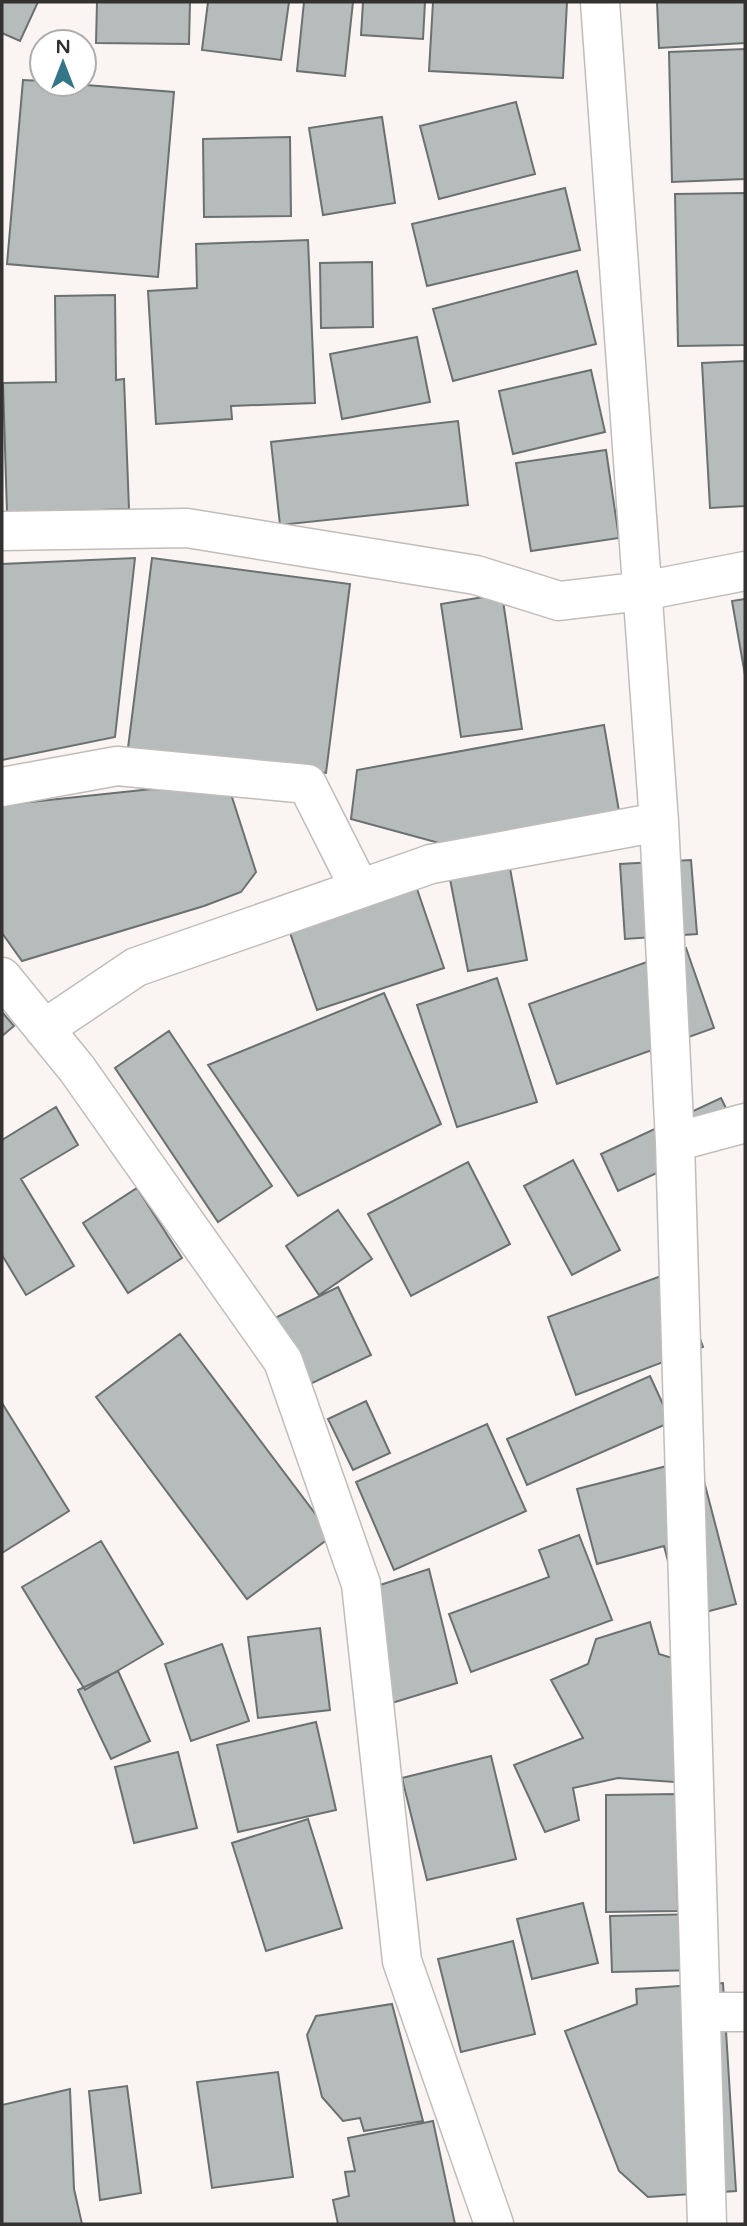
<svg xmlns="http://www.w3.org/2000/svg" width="747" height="2226" viewBox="0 0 747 2226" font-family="'Varela Round',sans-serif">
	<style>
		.building { fill: #b6bbbc; stroke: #6b7071; stroke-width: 2 }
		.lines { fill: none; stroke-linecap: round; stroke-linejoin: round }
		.minor-casing { stroke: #c1bdba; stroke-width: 41 }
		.minor { stroke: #fff; stroke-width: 38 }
	</style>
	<rect width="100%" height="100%" fill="#faf5f3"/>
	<path class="building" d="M 2,2 L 38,2 L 20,41 L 2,33 Z
		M 97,2 L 190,2 L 189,44 L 96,43 Z
		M 208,2 L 289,2 L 281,60 L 202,50 Z
		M 304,2 L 353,2 L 345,76 L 297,71 Z
		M 363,2 L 425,2 L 423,39 L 361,35 Z
		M 433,2 L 567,2 L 563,78 L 429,71 Z
		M 657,2 L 745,2 L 745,43 L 659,48 Z
		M 745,49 L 745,179 L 672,182 L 669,52 Z
		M 23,80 L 42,81 L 42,84 L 73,84 L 174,92 L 158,277 L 7,264 Z
		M 516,102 L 535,174 L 439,199 L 420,126 Z
		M 382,117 L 395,203 L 323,215 L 309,128 Z
		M 290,137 L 291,216 L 204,217 L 203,139 Z
		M 565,188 L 580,250 L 427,286 L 412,224 Z
		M 745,193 L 745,345 L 678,346 L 675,194 Z
		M 308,240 L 315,403 L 231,406 L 232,419 L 156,424 L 148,291 L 197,288 L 196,244 Z
		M 372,262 L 373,327 L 321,328 L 320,263 Z
		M 577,271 L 596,344 L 453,381 L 433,309 Z
		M 115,295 L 116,380 L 124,379 L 129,509 L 7,513 L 3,383 L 56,382 L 55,296 Z
		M 417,337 L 430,402 L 342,419 L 330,354 Z
		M 745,361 L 745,506 L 710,508 L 702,363 Z
		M 591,370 L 605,432 L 513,454 L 499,391 Z
		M 458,421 L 468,505 L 280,525 L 271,442 Z
		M 606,450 L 619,538 L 531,551 L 516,463 Z
		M 135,558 L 115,737 L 2,760 L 2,564 Z
		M 152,558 L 350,584 L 326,773 L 128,748 Z
		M 502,594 L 522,729 L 461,737 L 441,604 Z
		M 745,599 L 745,675 L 732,601 Z
		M 604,725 L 620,817 L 439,843 L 351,819 L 357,770 Z
		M 152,789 L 230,791 L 256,872 L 241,892 L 204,906 L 22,961 L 2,933 L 2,805 Z
		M 691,860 L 697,934 L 625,939 L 620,864 Z
		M 509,863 L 527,960 L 468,971 L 449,874 Z
		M 415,883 L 444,968 L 317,1010 L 288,927 Z
		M 686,948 L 714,1028 L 557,1084 L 529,1004 Z
		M 497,978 L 537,1102 L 457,1127 L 417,1005 Z
		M 384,993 L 441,1124 L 298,1196 L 208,1065 Z
		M 2,1012 L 14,1026 L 2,1036 Z
		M 169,1031 L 272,1186 L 218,1222 L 115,1068 Z
		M 721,1098 L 739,1135 L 618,1191 L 601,1154 Z
		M 56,1107 L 78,1145 L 21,1179 L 74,1266 L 26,1295 L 2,1255 L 2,1140 Z
		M 573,1160 L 620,1250 L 572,1275 L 524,1186 Z
		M 468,1162 L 510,1244 L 411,1296 L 368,1214 Z
		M 137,1188 L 182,1258 L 128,1293 L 83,1223 Z
		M 338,1210 L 372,1259 L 319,1295 L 286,1246 Z
		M 675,1271 L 703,1347 L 576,1395 L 548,1317 Z
		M 338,1287 L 371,1355 L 306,1386 L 273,1319 Z
		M 180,1334 L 332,1536 L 247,1599 L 96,1397 Z
		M 650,1376 L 671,1422 L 527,1485 L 507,1439 Z
		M 366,1401 L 390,1453 L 353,1470 L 328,1419 Z
		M 2,1403 L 69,1511 L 2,1553 Z
		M 487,1424 L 526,1511 L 394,1570 L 356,1482 Z
		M 698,1458 L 736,1604 L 683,1618 L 664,1546 L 597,1564 L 577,1489 Z
		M 579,1535 L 612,1620 L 471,1672 L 449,1614 L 549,1577 L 539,1550 Z
		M 101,1541 L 163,1644 L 85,1690 L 22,1587 Z
		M 429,1569 L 457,1683 L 392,1703 L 371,1588 Z
		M 650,1622 L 659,1654 L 695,1665 L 702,1784 L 618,1778 L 573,1788 L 579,1820 L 545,1832 L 514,1765 L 583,1738 L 551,1680 L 588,1664 L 596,1639 Z
		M 320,1628 L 330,1710 L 258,1718 L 248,1637 Z
		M 222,1644 L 249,1721 L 191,1741 L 165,1664 Z
		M 118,1671 L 150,1741 L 111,1759 L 78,1690 Z
		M 316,1722 L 336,1810 L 238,1832 L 217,1745 Z
		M 178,1752 L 197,1828 L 134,1843 L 115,1767 Z
		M 491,1756 L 516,1859 L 427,1880 L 402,1778 Z
		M 677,1794 L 678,1911 L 606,1912 L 606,1795 Z
		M 308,1819 L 342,1928 L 266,1951 L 232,1843 Z
		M 583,1903 L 598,1963 L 532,1979 L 517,1919 Z
		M 699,1914 L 701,1970 L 612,1972 L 610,1916 Z
		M 513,1941 L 535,2034 L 461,2052 L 438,1959 Z
		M 723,1983 L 736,2191 L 648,2197 L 619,2171 L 565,2031 L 637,2004 L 636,1989 Z
		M 392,2004 L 423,2121 L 364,2131 L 360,2118 L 343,2121 L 322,2097 L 307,2035 L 316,2016 Z
		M 278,2072 L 293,2177 L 212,2188 L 197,2082 Z
		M 127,2086 L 141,2193 L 100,2200 L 89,2091 Z
		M 70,2089 L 74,2189 L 82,2224 L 2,2224 L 2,2105 Z
		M 433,2121 L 455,2224 L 338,2224 L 333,2200 L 349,2196 L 345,2172 L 355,2171 L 348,2138 Z"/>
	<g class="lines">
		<g class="minor-casing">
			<path id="minor" d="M 600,2 L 659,822 L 675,1142 L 707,2224
				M 2,531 L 187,528 L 476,575 L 559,601 L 643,591 L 745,571
				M 2,787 L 117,766 L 307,784 L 360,889
				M 2,977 L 77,1069 L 283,1361 L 361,1584 L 402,1961 L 494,2224
				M 44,1029 L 136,967 L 431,864 L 659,822
				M 675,1142 L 745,1123
				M 701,2012 L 745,2012"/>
		</g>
		<use href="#minor" class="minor"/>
	</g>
	<rect width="747" height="2226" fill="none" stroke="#333231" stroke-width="7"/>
	<g transform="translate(63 63)"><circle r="33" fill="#ffffff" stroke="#adadad" stroke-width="2"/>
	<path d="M0-5L12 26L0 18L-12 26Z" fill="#347688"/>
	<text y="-10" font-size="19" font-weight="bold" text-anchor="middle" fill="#333231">N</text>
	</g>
</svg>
